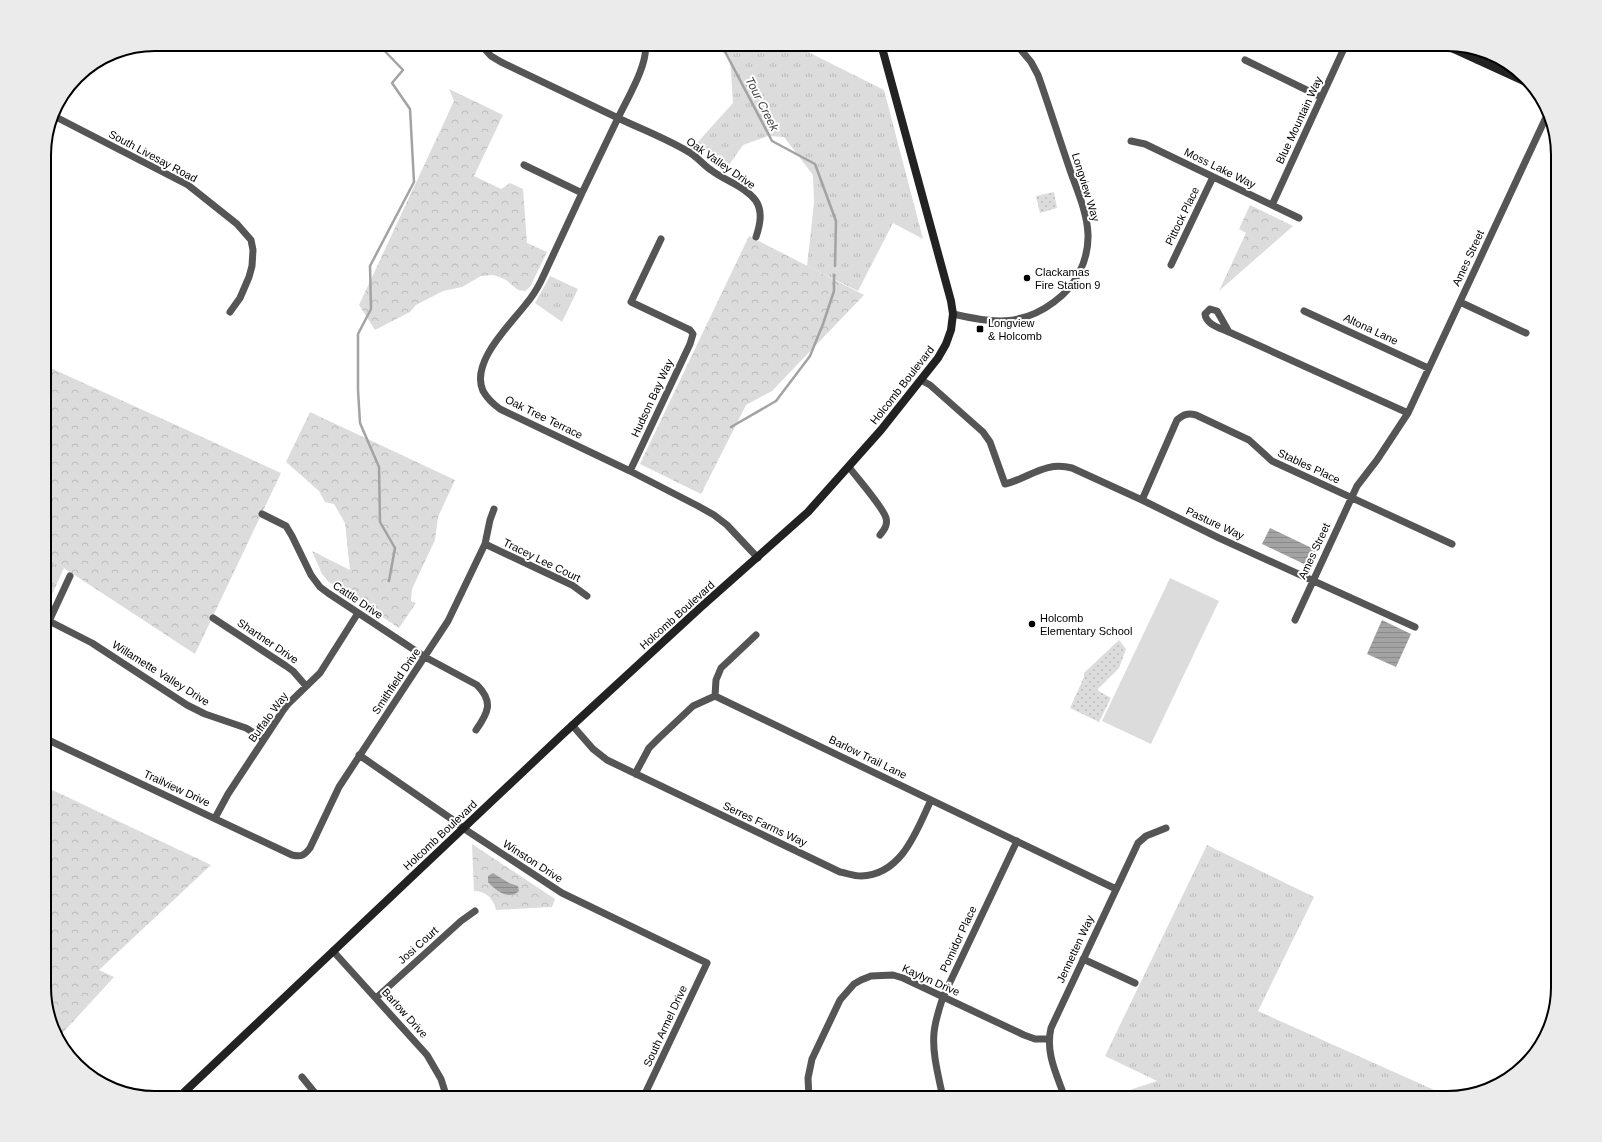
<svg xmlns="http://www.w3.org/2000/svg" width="1602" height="1142" viewBox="0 0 1602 1142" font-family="Helvetica,sans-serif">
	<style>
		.grass { fill: url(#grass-tufts) }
		.forest { fill: url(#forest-crowns) }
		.park { fill: url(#park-dots) }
		.garden { fill: #dcdcdc }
		.water { fill: url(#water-rules) }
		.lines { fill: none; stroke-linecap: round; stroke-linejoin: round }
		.stream { stroke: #a3a3a3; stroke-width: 2.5 }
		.street { stroke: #555; stroke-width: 7 }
		.secondary { stroke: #222; stroke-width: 8 }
		.poi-dot { fill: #000; stroke: #fff; stroke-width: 1.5 }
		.labels { text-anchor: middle; stroke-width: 4; stroke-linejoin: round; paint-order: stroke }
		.street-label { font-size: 11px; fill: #000; stroke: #fff }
		.poi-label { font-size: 11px; fill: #000; stroke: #fff; text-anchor: start }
		.water-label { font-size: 12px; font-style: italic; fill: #444; stroke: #fff }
		.rim { fill: none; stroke: #000; stroke-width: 2 }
	</style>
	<defs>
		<pattern id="grass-tufts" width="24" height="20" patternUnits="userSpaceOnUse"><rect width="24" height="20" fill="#dcdcdc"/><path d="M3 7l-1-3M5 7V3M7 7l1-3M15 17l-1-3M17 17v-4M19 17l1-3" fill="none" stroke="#bbb"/></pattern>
		<pattern id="forest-crowns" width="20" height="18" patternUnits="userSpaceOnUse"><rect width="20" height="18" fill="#dcdcdc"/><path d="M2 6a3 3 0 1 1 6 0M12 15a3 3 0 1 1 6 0" fill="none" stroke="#bbb"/></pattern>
		<pattern id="park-dots" width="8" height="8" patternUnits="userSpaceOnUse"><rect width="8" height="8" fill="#dcdcdc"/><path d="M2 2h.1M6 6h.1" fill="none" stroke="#bbb" stroke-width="1.8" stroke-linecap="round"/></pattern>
		<pattern id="water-rules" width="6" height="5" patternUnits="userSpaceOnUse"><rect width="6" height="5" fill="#a3a3a3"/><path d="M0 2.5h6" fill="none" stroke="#8b8b8b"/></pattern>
	</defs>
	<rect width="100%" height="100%" fill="#fff"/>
	<path class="grass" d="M 708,44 L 792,44 L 884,90 L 923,239 L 893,223 L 858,291 L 807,266 L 814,203 L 813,175 L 784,137 L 768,136 L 743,145 L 726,169 C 714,163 707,151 696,144 L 733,103 L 730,57 Z
		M 550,276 L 578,289 L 562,322 L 535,303 Z
		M 44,555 L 64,568 L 46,608 L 44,607 Z
		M 1207,845 L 1314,897 L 1258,1011 L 1450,1097 L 1105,1098 L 1157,1081 L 1105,1056 Z"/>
	<path class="forest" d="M 449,89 L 503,115 L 474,176 L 501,189 L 510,183 L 523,189 L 527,243 L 547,252 L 530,287 L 525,291 L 518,290 L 506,280 L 499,277 L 493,275 L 481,276 L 462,287 L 443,291 L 416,305 L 410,312 L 375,330 L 359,305 L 454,101 Z
		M 1250,205 L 1293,226 L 1219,291 L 1246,233 L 1239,229 Z
		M 749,236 L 864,295 L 772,391 L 746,405 L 701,494 L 640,464 Z
		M 44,365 L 281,473 L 195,654 L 44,555 Z
		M 310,412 L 455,480 L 438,517 L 435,540 L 412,589 L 411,601 L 416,603 L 399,628 L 329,582 L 322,574 L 312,551 L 350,570 L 345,523 L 334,504 L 325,502 L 319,491 L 286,462 Z
		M 44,786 L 211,865 L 99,970 L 114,977 L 58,1038 L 44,994 Z
		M 472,844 L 555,899 L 552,907 L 496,910 C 494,899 486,891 474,891 Z"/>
	<path class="park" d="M 1054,192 L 1057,208 L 1040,213 L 1036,196 Z
		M 1119,640 L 1126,649 L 1119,668 L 1097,690 L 1111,698 L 1099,722 L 1070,708 L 1084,677 L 1084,673 Z"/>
	<path class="garden" d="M 1170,578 L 1219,601 L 1151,744 L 1102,721 Z"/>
	<path class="water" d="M 1270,528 L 1316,550 L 1311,563 L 1304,564 L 1262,544 Z
		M 1382,620 L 1411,634 L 1396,667 L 1367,654 Z
		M 493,873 L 509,883 L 518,886 L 519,891 C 509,901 495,890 488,882 L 488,876 Z"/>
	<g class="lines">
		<path class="stream" d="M 378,44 L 403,70 L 392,83 L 410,109 L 414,182 L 370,266 L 371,309 L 358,334 L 358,390 L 360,423 L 379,467 L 380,522 L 395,548 L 389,581
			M 721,44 L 772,141 L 815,164 L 836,221 L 835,266
			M 731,427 L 776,401 L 810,356 L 823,324 L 834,291 L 834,275"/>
		<path class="street" d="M 480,44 L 491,56 L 501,62 L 618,118 C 627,99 649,63 645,44
			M 1245,60 L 1321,97
			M 1477,60 L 1483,50
			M 52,115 L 188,185 L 237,224 L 251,240 L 253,250 L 252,266 L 249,277 L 240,298 L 230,312
			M 1131,141 L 1145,144 L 1299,218
			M 524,165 L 582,193
			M 1272,205 L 1346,44
			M 756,237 C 760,225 763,212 756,201 C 745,186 725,181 711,170 C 702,164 697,156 687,151 C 665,138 641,129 618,118 L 582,193 L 541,281 C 537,289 532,297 526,304 C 510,325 470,362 483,391 C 487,398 493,404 500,409 L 630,471 L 698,506 L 714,515 L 727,525 L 758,558
			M 1171,265 L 1213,177
			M 1460,302 L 1526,333
			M 1304,311 L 1428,368
			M 953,314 C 991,323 1021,327 1054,302 C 1075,287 1089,261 1088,234 C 1087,212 1077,190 1070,170 C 1059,138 1049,106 1038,75 L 1031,62 L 1016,44
			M 1229,332 L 1217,311 L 1210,309 L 1205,314 C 1206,325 1221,328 1229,332 L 1408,413
			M 921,380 L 930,385 L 983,432 L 990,442 L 1005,484 C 1030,478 1044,461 1072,468 L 1142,500 L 1219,538 L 1415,627
			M 849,467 C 857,478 883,507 886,518 C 888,525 884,530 880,535
			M 630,471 L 690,344 L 693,334 L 690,330 L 631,302 L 661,239
			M 1142,500 L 1177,420 C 1184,414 1188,413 1196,415 L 1249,440 L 1272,461 L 1452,544
			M 262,514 L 286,526 L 292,536 L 311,575 L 320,587 L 328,593 L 425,657 L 477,685 C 494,702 488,713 476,730
			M 485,544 L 572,585 L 587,596
			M 213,618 L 286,666 L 293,671 L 306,686
			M 1295,620 L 1357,486 L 1377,460 L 1408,413 L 1548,113
			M 49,621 L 92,643 L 187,705 L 205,714 L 246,728 L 264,739
			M 44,632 L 70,576
			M 715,696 L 716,680 L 721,668 L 756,635
			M 572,725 L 593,749 L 607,760 L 840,872 C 846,873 854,876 861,876 C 902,875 917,830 931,800
			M 44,738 L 292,855 C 301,857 304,856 310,848 L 339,787 L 448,621 L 485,544 L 490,520 L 494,509
			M 359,755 L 453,820 L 463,828 L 562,893 L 707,963 L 643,1098
			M 635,774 L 649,748 L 659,738 L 693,706 L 715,696 L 1116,889
			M 215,818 L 228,794 L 282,712 L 288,704 L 320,673 L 358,613
			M 333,951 L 427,1055 L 441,1079 L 447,1098
			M 1083,959 L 1135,983
			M 376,998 L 461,921 L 475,911
			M 302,1077 L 319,1098
			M 809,1098 L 808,1078 L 812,1059 L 840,1000 L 854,984 L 861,980 L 871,976 L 893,975 L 903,978 L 1024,1035 L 1035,1039 L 1048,1039
			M 933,1098 L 942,1096
			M 943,1098 C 939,1078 932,1054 934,1033 C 935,1021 939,1009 943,997 L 1017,841
			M 1065,1098 C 1057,1075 1045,1053 1051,1028 L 1138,843 L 1146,836 L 1166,828"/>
		<path class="secondary" d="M 1443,44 L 1528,83
			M 178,1098 L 563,734 L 701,607 L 808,512 L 881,430 L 938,358 L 946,344 L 951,330 L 953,314 L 951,301 L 881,44"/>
	</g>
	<g class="poi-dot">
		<circle cx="1027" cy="278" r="4"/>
		<rect x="976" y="325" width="8" height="8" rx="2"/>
		<circle cx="1032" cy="624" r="4"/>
	</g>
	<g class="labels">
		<g class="street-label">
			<text transform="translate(1299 120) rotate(-65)" y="4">Blue Mountain Way</text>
			<text transform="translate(153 156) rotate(28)" y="4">South Livesay Road</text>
			<text transform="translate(721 163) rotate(35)" y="4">Oak Valley Drive</text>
			<text transform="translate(1220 168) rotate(26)" y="4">Moss Lake Way</text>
			<text transform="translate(1086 187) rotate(73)" y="4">Longview Way</text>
			<text transform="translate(1182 216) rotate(-64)" y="4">Pittock Place</text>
			<text transform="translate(1468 258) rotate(-65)" y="4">Ames Street</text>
			<text transform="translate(1371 329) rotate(25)" y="4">Altona Lane</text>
			<text transform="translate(902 385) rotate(-52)" y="4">Holcomb Boulevard</text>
			<text transform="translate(652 398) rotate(-65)" y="4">Hudson Bay Way</text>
			<text transform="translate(544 417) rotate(26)" y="4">Oak Tree Terrace</text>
			<text transform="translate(1309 466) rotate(25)" y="4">Stables Place</text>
			<text transform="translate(1215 523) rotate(25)" y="4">Pasture Way</text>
			<text transform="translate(1314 551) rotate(-65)" y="4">Ames Street</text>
			<text transform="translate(542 560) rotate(26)" y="4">Tracey Lee Court</text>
			<text transform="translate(358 600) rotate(34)" y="4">Cattle Drive</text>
			<text transform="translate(677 615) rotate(-42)" y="4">Holcomb Boulevard</text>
			<text transform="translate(268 641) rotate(34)" y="4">Shartner Drive</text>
			<text transform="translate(161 673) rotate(32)" y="4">Willamette Valley Drive</text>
			<text transform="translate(396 681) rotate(-56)" y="4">Smithfield Drive</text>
			<text transform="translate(268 717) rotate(-54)" y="4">Buffalo Way</text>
			<text transform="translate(868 757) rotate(26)" y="4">Barlow Trail Lane</text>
			<text transform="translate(177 788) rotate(25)" y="4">Trailview Drive</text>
			<text transform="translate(765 824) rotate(25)" y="4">Serres Farms Way</text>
			<text transform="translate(440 835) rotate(-43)" y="4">Holcomb Boulevard</text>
			<text transform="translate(533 861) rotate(33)" y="4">Winston Drive</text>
			<text transform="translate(958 939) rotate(-65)" y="4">Pomidor Place</text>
			<text transform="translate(418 945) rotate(-42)" y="4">Josi Court</text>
			<text transform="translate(1075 949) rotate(-65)" y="4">Jennetten Way</text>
			<text transform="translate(931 980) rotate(24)" y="4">Kaylyn Drive</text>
			<text transform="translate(405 1013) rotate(48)" y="4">Barlow Drive</text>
			<text transform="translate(665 1026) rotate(-65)" y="4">South Armel Drive</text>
		</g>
		<g class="poi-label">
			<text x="1035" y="276">Clackamas<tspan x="1035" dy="13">Fire Station 9</tspan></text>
			<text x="988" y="327">Longview<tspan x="988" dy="13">&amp; Holcomb</tspan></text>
			<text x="1040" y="622">Holcomb<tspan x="1040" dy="13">Elementary School</tspan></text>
		</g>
		<g class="water-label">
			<text transform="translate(762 104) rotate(63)" y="4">Tour Creek</text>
		</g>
	</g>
	<path d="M0 0H1602V1142H0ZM155 51H1447A104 104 0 0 1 1551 155V987A104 104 0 0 1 1447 1091H155A104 104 0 0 1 51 987V155A104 104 0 0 1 155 51Z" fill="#ebebeb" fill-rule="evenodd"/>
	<path class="rim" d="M155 51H1447A104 104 0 0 1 1551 155V987A104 104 0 0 1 1447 1091H155A104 104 0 0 1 51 987V155A104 104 0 0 1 155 51Z"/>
</svg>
